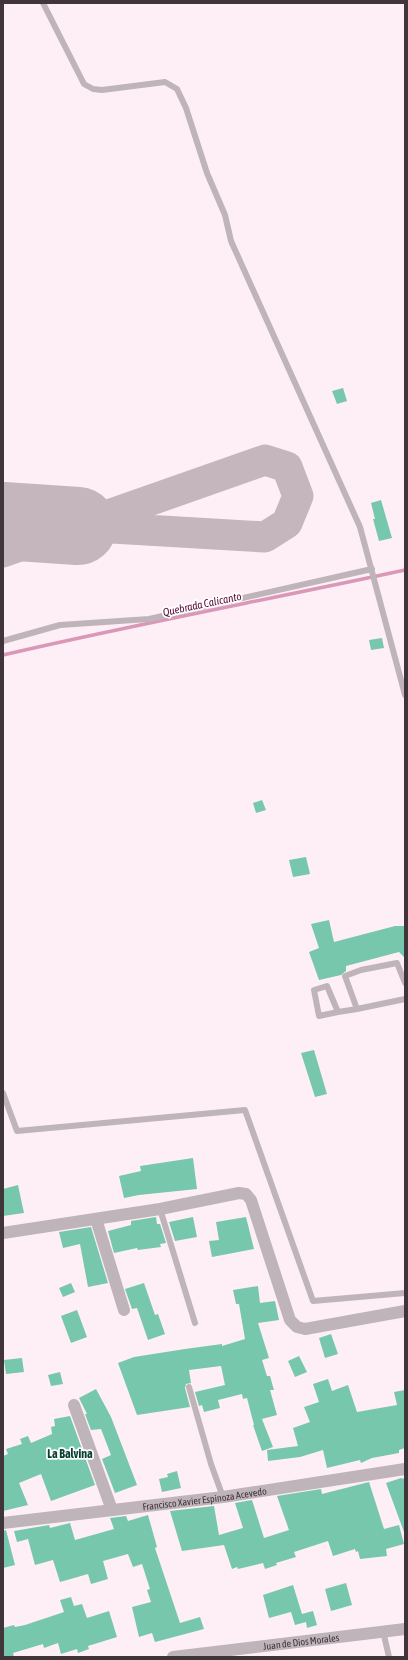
<svg xmlns="http://www.w3.org/2000/svg" width="408" height="1660" viewBox="0 0 408 1660" font-family="'Asap Condensed',sans-serif">
	<style>
		.lines { fill: none; stroke-linecap: round; stroke-linejoin: round }
		.stream { stroke: #d998b7; stroke-width: 3.5 }
		.taxiway { stroke: #c4b6bc; stroke-width: 31 }
		.runway { stroke: #c4b6bc; stroke-width: 78 }
		.building { fill: #77c7ad }
		.lane { stroke: #bfb4b9; stroke-width: 6 }
		.street { stroke: #bfb4b9; stroke-width: 12 }
		.labels { text-anchor: middle; stroke-width: 3.5; stroke-linejoin: round; paint-order: stroke }
		.street-label { font-size: 10px; fill: #3f353a; stroke: #fff }
		.water-label { font-size: 11px; font-style: italic; fill: #560839; stroke: #fff }
		.quarter-label { font-size: 12px; font-weight: bold; fill: #083f31; stroke: #fff }
	</style>
	<rect width="100%" height="100%" fill="#feeff6"/>
	<g class="lines">
		<path class="stream" d="M 3,655 C 136,624 271,599 405,570"/>
		<path class="taxiway" d="M 3,552 L 265,460 L 287,467 L 298,496 L 287,523 L 265,537 L 78,526"/>
		<path class="runway" d="M 3,521 L 78,526"/>
	</g>
	<path class="building" d="M 343,388 L 347,401 L 337,404 L 332,391 Z
		M 381,500 L 392,538 L 379,541 L 373,519 L 375,519 L 371,503 Z
		M 382,638 L 384,648 L 371,650 L 369,640 Z
		M 262,800 L 266,810 L 256,813 L 253,803 Z
		M 306,857 L 310,874 L 293,877 L 289,860 Z
		M 329,920 L 334,942 L 395,926 L 405,926 L 405,958 L 399,952 L 346,966 L 346,971 L 341,975 L 319,980 L 309,952 L 319,948 L 311,924 Z
		M 314,1050 L 327,1094 L 315,1097 L 301,1053 Z
		M 193,1158 L 197,1189 L 139,1195 L 124,1198 L 119,1176 L 141,1171 L 140,1166 Z
		M 18,1185 L 24,1213 L 3,1216 L 3,1189 Z
		M 156,1217 L 157,1224 L 160,1224 L 166,1243 L 160,1244 L 161,1247 L 138,1250 L 137,1248 L 114,1253 L 108,1231 L 131,1225 L 131,1221 Z
		M 193,1217 L 197,1237 L 175,1241 L 169,1222 Z
		M 246,1217 L 254,1249 L 212,1257 L 209,1241 L 219,1240 L 216,1222 Z
		M 91,1227 L 108,1283 L 88,1287 L 80,1244 L 63,1248 L 59,1232 Z
		M 71,1283 L 75,1292 L 63,1297 L 59,1288 Z
		M 144,1283 L 155,1315 L 158,1314 L 165,1334 L 148,1340 L 137,1308 L 132,1309 L 125,1289 Z
		M 258,1286 L 260,1303 L 275,1301 L 279,1320 L 258,1323 L 269,1358 L 262,1360 L 267,1376 L 270,1376 L 274,1390 L 270,1390 L 277,1415 L 262,1419 L 273,1447 L 262,1451 L 253,1425 L 254,1425 L 247,1398 L 243,1399 L 242,1394 L 218,1400 L 220,1408 L 204,1412 L 202,1405 L 199,1406 L 195,1392 L 225,1385 L 221,1366 L 189,1370 L 191,1383 L 186,1384 L 185,1388 L 190,1407 L 137,1415 L 118,1363 L 134,1357 L 185,1349 L 222,1344 L 222,1346 L 245,1339 L 239,1304 L 236,1304 L 233,1290 Z
		M 77,1310 L 87,1337 L 71,1343 L 61,1316 Z
		M 331,1334 L 338,1354 L 325,1358 L 319,1338 Z
		M 299,1356 L 307,1372 L 295,1377 L 288,1361 Z
		M 22,1358 L 24,1372 L 6,1374 L 4,1360 Z
		M 60,1372 L 63,1384 L 51,1386 L 48,1375 Z
		M 328,1379 L 332,1391 L 348,1385 L 357,1412 L 397,1405 L 394,1392 L 405,1390 L 405,1448 L 399,1450 L 399,1453 L 372,1458 L 361,1463 L 360,1460 L 327,1468 L 323,1450 L 300,1457 L 268,1461 L 267,1450 L 298,1446 L 293,1428 L 310,1422 L 304,1407 L 319,1402 L 313,1384 Z
		M 96,1389 L 111,1417 L 137,1485 L 115,1493 L 102,1459 L 111,1455 L 101,1429 L 91,1430 L 85,1414 L 87,1414 L 79,1398 Z
		M 70,1416 L 95,1485 L 51,1501 L 41,1474 L 19,1483 L 28,1505 L 3,1511 L 3,1456 L 8,1454 L 6,1449 L 22,1444 L 20,1439 L 28,1436 L 31,1443 L 52,1434 L 51,1427 L 55,1426 L 54,1419 Z
		M 177,1471 L 181,1488 L 162,1492 L 159,1479 L 168,1477 L 167,1474 Z
		M 401,1478 L 405,1479 L 404,1532 L 386,1483 Z
		M 369,1482 L 384,1529 L 399,1525 L 404,1544 L 386,1549 L 387,1556 L 360,1559 L 358,1551 L 356,1552 L 355,1549 L 333,1556 L 328,1541 L 294,1552 L 296,1557 L 276,1563 L 277,1565 L 265,1569 L 263,1563 L 238,1569 L 237,1567 L 232,1569 L 224,1545 L 182,1551 L 170,1511 L 214,1506 L 219,1535 L 243,1528 L 235,1503 L 252,1500 L 264,1538 L 289,1530 L 277,1496 L 321,1489 L 322,1494 Z
		M 148,1515 L 157,1547 L 155,1548 L 180,1623 L 200,1617 L 204,1629 L 155,1642 L 152,1633 L 139,1637 L 132,1607 L 151,1602 L 147,1590 L 150,1589 L 142,1564 L 133,1567 L 128,1554 L 103,1561 L 108,1579 L 91,1584 L 88,1574 L 60,1582 L 53,1560 L 35,1565 L 28,1539 L 17,1542 L 14,1531 L 49,1525 L 50,1528 L 70,1523 L 75,1540 L 114,1529 L 110,1518 L 126,1516 L 128,1521 Z
		M 6,1530 L 15,1565 L 3,1568 L 3,1531 Z
		M 346,1583 L 352,1605 L 331,1611 L 325,1589 Z
		M 293,1585 L 302,1614 L 313,1611 L 317,1625 L 307,1628 L 306,1622 L 295,1625 L 291,1612 L 269,1618 L 263,1595 Z
		M 71,1597 L 74,1606 L 82,1604 L 87,1618 L 109,1611 L 117,1637 L 88,1646 L 89,1649 L 78,1653 L 77,1649 L 61,1654 L 58,1643 L 44,1648 L 43,1644 L 13,1653 L 14,1657 L 3,1657 L 3,1628 L 14,1625 L 15,1627 L 25,1625 L 64,1612 L 60,1600 Z"/>
	<g class="lines">
		<path class="lane" d="M 43,3 L 84,84 L 93,89 L 102,90 L 165,82 L 177,89 L 186,108 L 207,173 L 225,215 L 231,241 L 360,527 L 405,695
			M 3,641 L 60,625 L 149,619 L 372,569
			M 405,983 L 397,963 L 361,970 L 345,976 L 357,1009 L 405,999
			M 338,1012 L 319,1016 L 314,990 L 327,986 L 338,1012 L 357,1009
			M 3,1093 L 17,1131 L 245,1110 L 313,1301 L 405,1293
			M 160,1209 L 195,1323
			M 189,1387 L 211,1464 L 223,1497
			M 383,1631 L 389,1657"/>
		<g class="street">
			<path d="M 96,1219 L 124,1310"/>
			<path d="M 3,1233 L 160,1209 L 239,1193 L 246,1194 L 251,1200 L 290,1320 L 297,1327 L 305,1329 L 405,1311"/>
			<path d="M 74,1405 L 112,1510"/>
			<path id="s1" d="M 3,1523 L 223,1497 L 405,1469"/>
			<path id="s2" d="M 173,1657 L 405,1629"/>
		</g>
	</g>
	<g class="labels">
		<g class="street-label">
			<text dy="4" stroke="none"><textPath href="#s1" startOffset="203">Francisco Xavier Espinoza Acevedo</textPath></text>
			<text dy="4" stroke="none"><textPath href="#s2" startOffset="129">Juan de Dios Morales</textPath></text>
		</g>
		<g class="water-label">
			<text transform="translate(202 604) rotate(-12)" y="4">Quebrada Calicanto</text>
		</g>
		<g class="quarter-label">
			<text x="70" y="1458">La Balvina</text>
		</g>
	</g>
	<rect width="408" height="1660" fill="none" stroke="#3f353a" stroke-width="8"/>
</svg>
